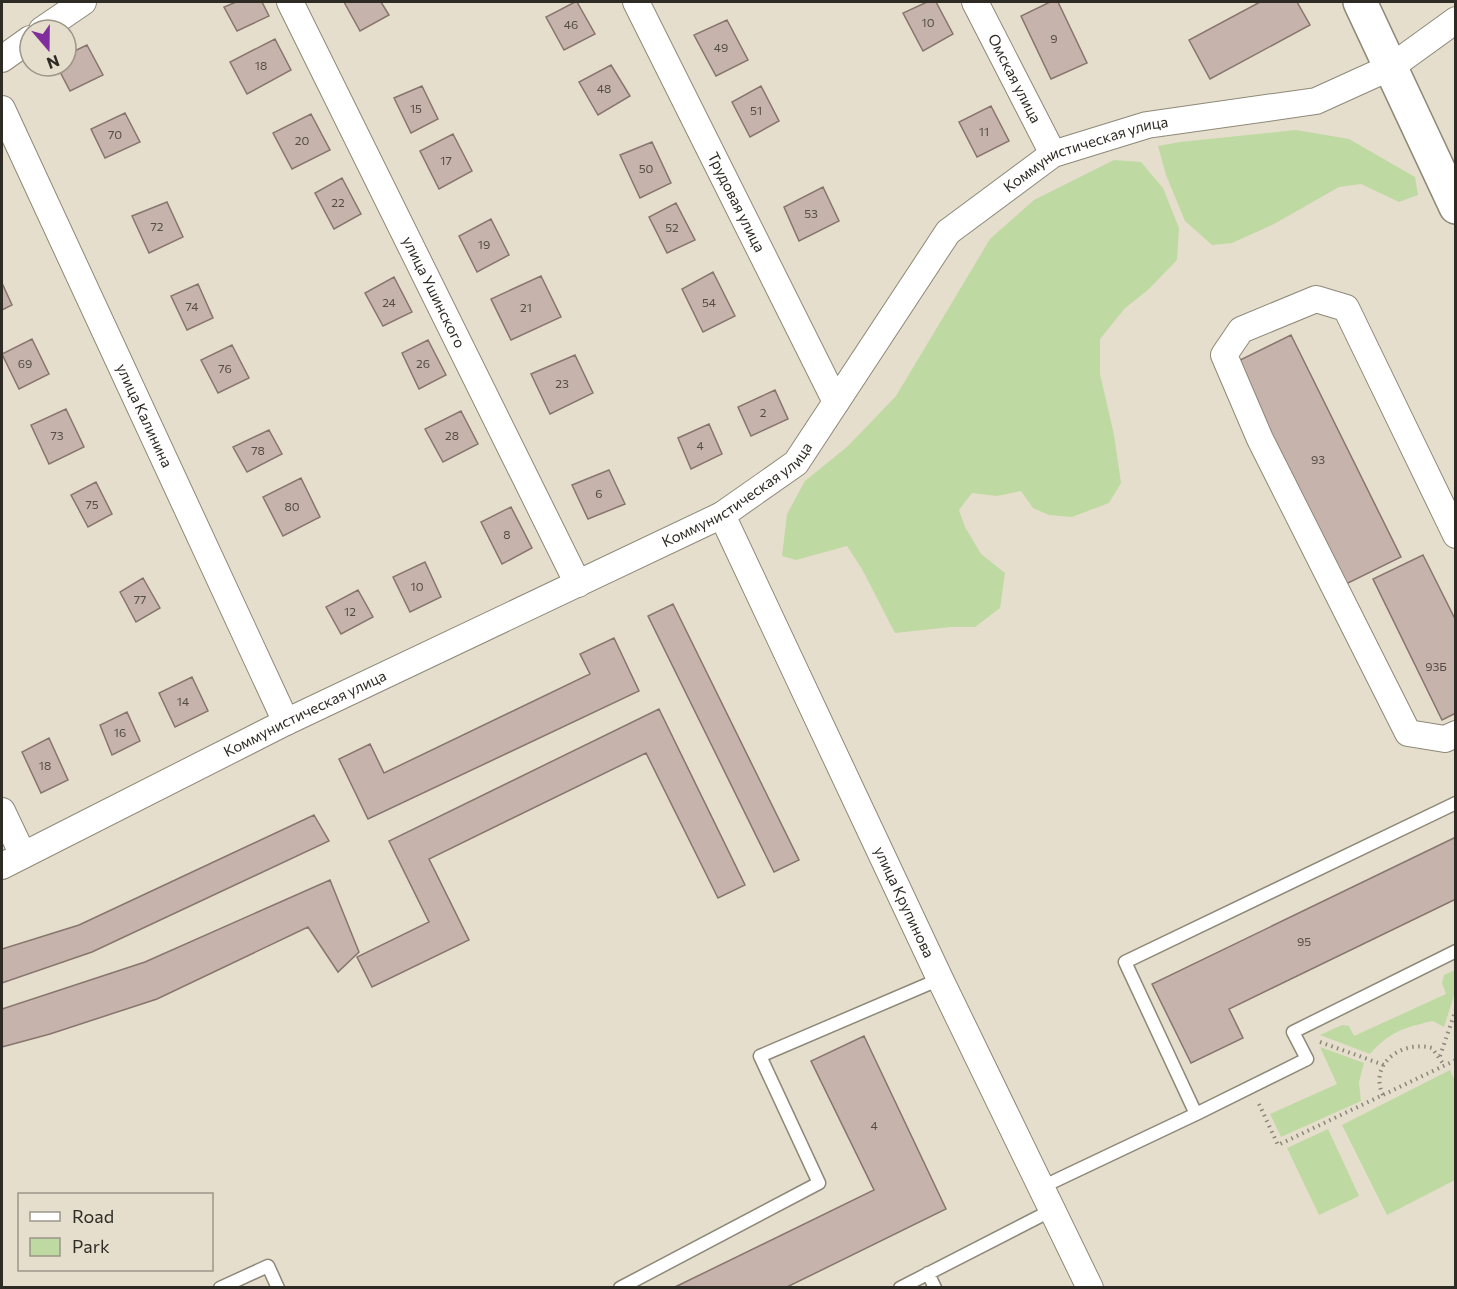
<svg xmlns="http://www.w3.org/2000/svg" width="1457" height="1289" viewBox="0 0 1457 1289" font-family="Commissioner,sans-serif">
	<style>
		.green { fill: #bfd9a2 }
		.building { fill: #c6b3ab; stroke: #87756e; stroke-width: 1.5 }
		.lines { fill: none; stroke-linecap: round; stroke-linejoin: round }
		.lane-casing { stroke: #8e8878; stroke-width: 15 }
		.street-casing { stroke: #8e8878; stroke-width: 28 }
		.secondary-casing { stroke: #8e8878; stroke-width: 36 }
		.path { stroke: #8c877a; stroke-width: 4; stroke-dasharray: 1.5 4.5; stroke-linecap: butt }
		.lane { stroke: #fff; stroke-width: 12 }
		.street { stroke: #fff; stroke-width: 26 }
		.secondary { stroke: #fff; stroke-width: 33 }
		.labels { text-anchor: middle; stroke-width: 6; stroke-linejoin: round; paint-order: stroke }
		.number-label { font-size: 12px; fill: #544d46 }
		.street-label { font-size: 15px; fill: #2e2b24; stroke: #e5decc }
	</style>
	<rect width="100%" height="100%" fill="#e5decc"/>
	<path class="green" d="M 1296,130 L 1349,139 L 1415,177 L 1418,195 L 1399,202 L 1361,184 L 1339,187 L 1274,224 L 1232,243 L 1212,245 L 1185,221 L 1166,175 L 1158,146 L 1180,142 Z
		M 1114,160 L 1141,162 L 1163,188 L 1179,228 L 1177,260 L 1148,290 L 1125,308 L 1100,339 L 1100,374 L 1114,435 L 1121,483 L 1109,503 L 1072,517 L 1049,515 L 1033,508 L 1021,491 L 997,496 L 972,493 L 959,510 L 965,527 L 981,554 L 1005,573 L 1000,608 L 975,627 L 951,627 L 895,633 L 862,569 L 847,546 L 796,560 L 782,556 L 787,514 L 805,481 L 848,446 L 896,396 L 990,239 L 1034,200 Z
		M 1455,970 L 1455,992 L 1444,1027 L 1433,1021 C 1405,1027 1389,1032 1370,1054 L 1320,1035 L 1342,1025 L 1349,1026 L 1354,1036 L 1446,994 L 1442,983 L 1444,975 Z
		M 1320,1047 L 1364,1063 L 1359,1082 L 1361,1101 L 1281,1137 L 1270,1114 L 1337,1084 Z
		M 1450,1070 L 1455,1081 L 1455,1180 L 1387,1215 L 1342,1125 Z
		M 1328,1129 L 1359,1196 L 1319,1215 L 1287,1148 Z"/>
	<path class="building" d="M 236,2 L 262,2 L 269,16 L 237,31 L 224,7 Z
		M 344,2 L 381,2 L 389,15 L 360,31 Z
		M 575,2 L 577,2 L 595,34 L 564,50 L 546,17 Z
		M 927,2 L 936,2 L 953,34 L 923,51 L 903,13 Z
		M 1050,2 L 1058,2 L 1087,63 L 1051,79 L 1021,16 Z
		M 1260,2 L 1297,2 L 1310,25 L 1210,79 L 1189,40 Z
		M 727,20 L 748,60 L 716,76 L 694,35 Z
		M 275,39 L 291,70 L 247,94 L 230,62 Z
		M 87,45 L 103,75 L 70,91 L 57,66 L 66,66 L 66,55 Z
		M 611,65 L 630,96 L 598,115 L 579,82 Z
		M 422,86 L 438,119 L 411,133 L 394,98 Z
		M 761,86 L 779,121 L 750,137 L 732,102 Z
		M 991,106 L 1009,141 L 977,157 L 959,122 Z
		M 125,113 L 140,142 L 105,158 L 91,129 Z
		M 311,114 L 330,150 L 292,169 L 273,133 Z
		M 453,134 L 472,171 L 439,189 L 420,151 Z
		M 652,142 L 671,183 L 640,198 L 620,155 Z
		M 342,178 L 361,214 L 334,229 L 315,193 Z
		M 823,187 L 839,221 L 799,241 L 784,207 Z
		M 167,202 L 183,237 L 149,253 L 132,216 Z
		M 676,203 L 695,240 L 667,253 L 649,217 Z
		M 491,219 L 509,255 L 477,272 L 459,236 Z
		M 713,272 L 735,316 L 703,332 L 682,289 Z
		M 541,276 L 561,317 L 511,340 L 491,299 Z
		M 394,277 L 412,312 L 383,326 L 365,293 Z
		M 2,283 L 12,305 L 2,310 Z
		M 198,284 L 213,318 L 187,330 L 171,296 Z
		M 1291,335 L 1401,557 L 1344,585 L 1234,363 Z
		M 32,339 L 49,374 L 19,389 L 2,354 Z
		M 428,340 L 446,375 L 419,389 L 402,353 Z
		M 232,345 L 249,378 L 218,393 L 201,360 Z
		M 575,355 L 593,393 L 550,414 L 531,374 Z
		M 775,390 L 788,419 L 751,436 L 738,407 Z
		M 66,409 L 84,447 L 49,464 L 31,425 Z
		M 461,411 L 478,444 L 443,462 L 425,429 Z
		M 709,424 L 722,454 L 691,469 L 678,438 Z
		M 269,430 L 282,454 L 247,472 L 233,447 Z
		M 609,470 L 625,504 L 588,519 L 572,485 Z
		M 301,478 L 320,517 L 283,536 L 263,497 Z
		M 96,482 L 112,514 L 88,527 L 71,495 Z
		M 511,507 L 532,548 L 502,564 L 481,522 Z
		M 1423,555 L 1456,621 L 1456,713 L 1442,720 L 1373,579 Z
		M 425,562 L 441,597 L 410,612 L 393,577 Z
		M 143,578 L 160,608 L 136,622 L 120,592 Z
		M 358,590 L 373,617 L 341,634 L 326,607 Z
		M 673,604 L 799,860 L 774,872 L 648,616 Z
		M 614,638 L 639,691 L 368,819 L 339,759 L 370,744 L 384,773 L 590,674 L 580,654 Z
		M 192,677 L 208,711 L 175,727 L 159,693 Z
		M 659,709 L 745,885 L 718,898 L 646,753 L 429,859 L 469,940 L 372,987 L 357,957 L 429,922 L 389,841 Z
		M 127,712 L 140,741 L 112,755 L 100,725 Z
		M 49,738 L 68,780 L 41,793 L 22,752 Z
		M 314,815 L 329,841 L 92,952 L 2,983 L 2,949 L 79,925 Z
		M 1456,837 L 1456,899 L 1229,1009 L 1243,1038 L 1191,1063 L 1152,984 Z
		M 330,880 L 359,952 L 338,972 L 308,927 L 157,999 L 50,1034 L 2,1047 L 2,1009 L 145,962 Z
		M 864,1036 L 946,1209 L 785,1288 L 673,1288 L 874,1190 L 811,1061 Z"/>
	<g class="lines">
		<g class="lane-casing">
			<path id="lane" d="M 1196,1114 L 1307,1059 L 1293,1032 L 1456,951
				M 1042,1187 L 1196,1114 L 1125,962 L 1456,803
				M 928,1273 L 935,1288
				M 220,1288 L 268,1266 L 278,1288
				M 620,1288 L 819,1183 L 760,1056 L 940,979
				M 900,1288 L 1052,1210"/>
		</g>
		<g class="street-casing">
			<g id="street">
				<path id="s1" d="M 290,2 L 578,584"/>
				<path id="s2" d="M 636,2 L 836,402"/>
				<path id="s3" d="M 975,2 L 1053,154"/>
				<path d="M 42,30 L 83,2"/>
				<path d="M 2,59 L 30,39"/>
				<path id="s4" d="M 2,109 L 286,722"/>
				<path id="s5" d="M 722,515 L 940,979 L 1090,1288"/>
				<path d="M 1456,535 L 1346,308 L 1316,299 L 1241,330 L 1224,355 L 1260,439 L 1408,733 L 1445,739 L 1456,734"/>
				<path d="M 2,811 L 23,855"/>
				<path id="s6" d="M 2,866 L 286,722 L 722,515 L 796,463 L 948,232 L 1053,154 L 1147,125 L 1316,101 L 1391,67 L 1456,20"/>
			</g>
		</g>
		<g class="secondary-casing">
			<path id="secondary" d="M 1360,2 L 1456,207"/>
		</g>
		<path class="path" d="M 1320,1042 L 1384,1065
			M 1440,1056 L 1456,1009
			M 1383,1095 C 1368,1063 1403,1040 1432,1048 L 1444,1065
			M 1259,1104 L 1278,1145 L 1456,1060"/>
		<use href="#lane" class="lane"/>
		<use href="#street" class="street"/>
		<use href="#secondary" class="secondary"/>
	</g>
	<g class="labels">
		<g class="number-label">
			<text x="928" y="27">10</text>
			<text x="571" y="29">46</text>
			<text x="1054" y="43">9</text>
			<text x="721" y="52">49</text>
			<text x="261" y="70">18</text>
			<text x="604" y="93">48</text>
			<text x="416" y="113">15</text>
			<text x="756" y="115">51</text>
			<text x="984" y="136">11</text>
			<text x="115" y="139">70</text>
			<text x="302" y="145">20</text>
			<text x="446" y="165">17</text>
			<text x="646" y="173">50</text>
			<text x="338" y="207">22</text>
			<text x="811" y="218">53</text>
			<text x="157" y="231">72</text>
			<text x="672" y="232">52</text>
			<text x="484" y="249">19</text>
			<text x="389" y="307">24</text>
			<text x="709" y="307">54</text>
			<text x="192" y="311">74</text>
			<text x="526" y="312">21</text>
			<text x="25" y="368">69</text>
			<text x="423" y="368">26</text>
			<text x="225" y="373">76</text>
			<text x="562" y="388">23</text>
			<text x="763" y="417">2</text>
			<text x="57" y="440">73</text>
			<text x="452" y="440">28</text>
			<text x="700" y="450">4</text>
			<text x="258" y="455">78</text>
			<text x="1318" y="464">93</text>
			<text x="599" y="498">6</text>
			<text x="92" y="509">75</text>
			<text x="292" y="511">80</text>
			<text x="507" y="539">8</text>
			<text x="417" y="591">10</text>
			<text x="140" y="604">77</text>
			<text x="350" y="616">12</text>
			<text x="1436" y="671">93Б</text>
			<text x="183" y="706">14</text>
			<text x="120" y="737">16</text>
			<text x="45" y="770">18</text>
			<text x="1304" y="946">95</text>
			<text x="874" y="1130">4</text>
		</g>
		<g class="street-label">
			<text dy="5" stroke="none"><textPath href="#s3" startOffset="86">Омская улица</textPath></text>
			<text dy="5" stroke="none"><textPath href="#s6" startOffset="1329">Коммунистическая улица</textPath></text>
			<text dy="5" stroke="none"><textPath href="#s2" startOffset="224">Трудовая улица</textPath></text>
			<text dy="5" stroke="none"><textPath href="#s1" startOffset="324">улица Ушинского</textPath></text>
			<text dy="5" stroke="none"><textPath href="#s4" startOffset="338">улица Калинина</textPath></text>
			<text dy="5" stroke="none"><textPath href="#s6" startOffset="825">Коммунистическая улица</textPath></text>
			<text dy="5" stroke="none"><textPath href="#s6" startOffset="339">Коммунистическая улица</textPath></text>
			<text dy="5" stroke="none"><textPath href="#s5" startOffset="428">улица Крупинова</textPath></text>
		</g>
	</g>
	<rect width="1457" height="1289" fill="none" stroke="#2e2b24" stroke-width="6"/>
	<rect x="18" y="1193" width="195" height="78" fill="#e5decc" stroke="#9c9689" stroke-width="1.5"/>
	<rect x="30" y="1212" width="30" height="9" fill="#ffffff" stroke="#9c9689" stroke-width="1.5"/>
	<text x="72" y="1223" font-size="18" fill="#2e2b24">Road</text>
	<rect x="30" y="1238" width="30" height="18" fill="#bfd9a2" stroke="#9c9689" stroke-width="1.5"/>
	<text x="72" y="1253" font-size="18" fill="#2e2b24">Park</text>
	<g transform="translate(48 48) rotate(160)"><circle r="28" fill="#e5decc" stroke="#9c9689" stroke-width="1.5"/>
	<path d="M0-4.5L10 22L0 15L-10 22Z" fill="#802e9e"/>
	<text y="-9" font-size="16" font-weight="bold" text-anchor="middle" fill="#2e2b24">N</text>
	</g>
</svg>
